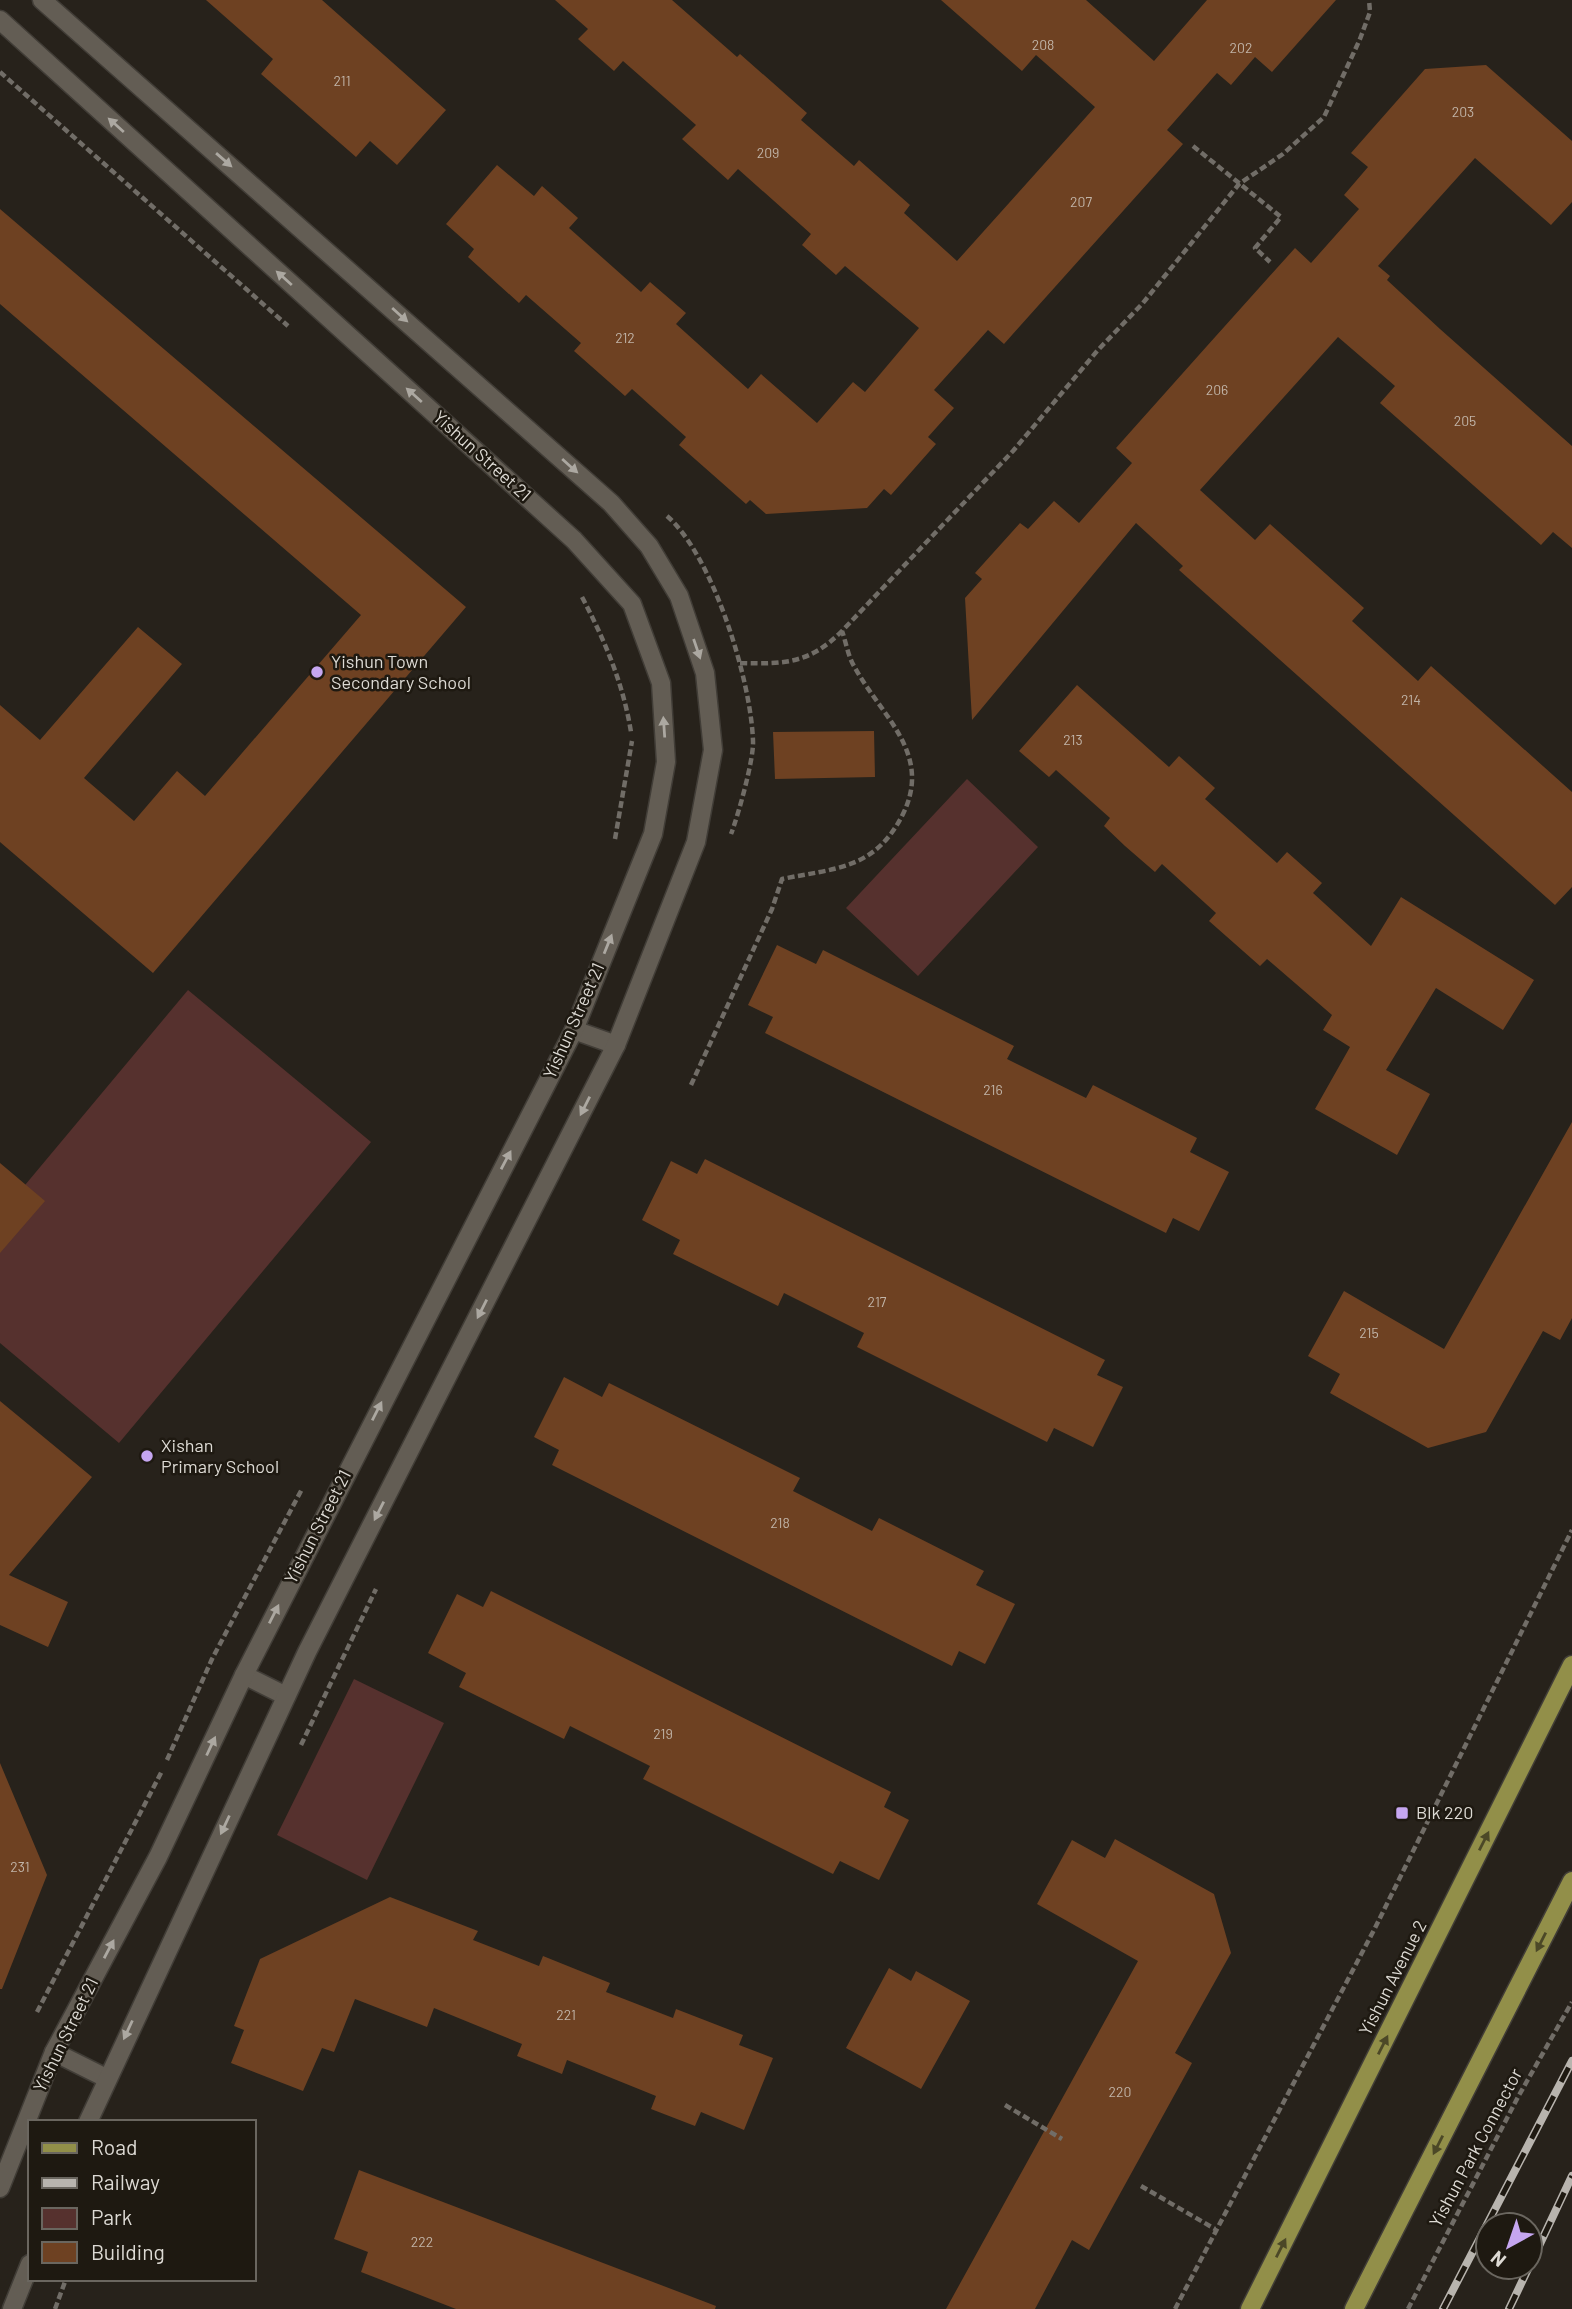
<svg xmlns="http://www.w3.org/2000/svg" width="1572" height="2309" viewBox="0 0 1572 2309" font-family="Barlow,sans-serif">
	<style>
		.green { fill: #56312e }
		.building { fill: #6e4122 }
		.lines { fill: none; stroke-linecap: round; stroke-linejoin: round }
		.lane-casing { stroke: #413d37; stroke-width: 21 }
		.street-casing { stroke: #413d37; stroke-width: 21 }
		.primary-casing { stroke: #413d37; stroke-width: 21 }
		.path { stroke: #716d67; stroke-width: 4.5; stroke-dasharray: 7 3.5; stroke-linecap: butt }
		.lane { stroke: #635d54; stroke-width: 18 }
		.street { stroke: #635d54; stroke-width: 18 }
		.primary { stroke: #928f49; stroke-width: 18 }
		.rail-casing { stroke: #b8b4ae; stroke-width: 8 }
		.rail { stroke: #1e1911; stroke-width: 5; stroke-dasharray: 16; stroke-linecap: butt }
		.oneway { fill: #aca8a1 }
		.oneway2 { fill: #4c4827 }
		.poi-dot { fill: #c5a6f0; stroke: #1e1911; stroke-width: 2.5 }
		.labels { text-anchor: middle; stroke-width: 5; stroke-linejoin: round; paint-order: stroke }
		.number-label { font-size: 14px; fill: #c1b4a8 }
		.street-label { font-size: 18px; fill: #dddad4; stroke: #1e1911 }
		.poi-label { font-size: 18px; fill: #dddad4; stroke: #1e1911; text-anchor: start }
	</style>
	<rect width="100%" height="100%" fill="#27221b"/>
	<path class="green" d="M 967,779 L 1038,847 L 918,976 L 846,908 Z
		M 188,990 L 371,1142 L 119,1443 L 0,1343 L 0,1215 Z
		M 354,1679 L 444,1723 L 367,1880 L 277,1835 Z"/>
	<path class="building" d="M 206,0 L 322,0 L 446,110 L 397,165 L 370,141 L 356,157 L 261,74 L 273,59 Z
		M 555,0 L 672,0 L 737,57 L 740,54 L 807,113 L 801,120 L 854,166 L 859,160 L 910,205 L 904,213 L 957,261 L 1095,107 L 1036,55 L 1022,71 L 941,0 L 1086,0 L 1154,61 L 1207,0 L 1336,0 L 1272,72 L 1255,57 L 1231,85 L 1217,73 L 1167,130 L 1183,144 L 1004,344 L 988,330 L 934,390 L 954,408 L 928,437 L 936,444 L 891,495 L 884,489 L 867,508 L 766,514 L 750,500 L 746,504 L 679,445 L 686,437 L 632,389 L 625,396 L 574,351 L 581,343 L 526,295 L 519,303 L 468,257 L 474,249 L 446,224 L 497,165 L 534,196 L 542,186 L 578,218 L 569,228 L 641,292 L 650,282 L 686,313 L 676,324 L 748,389 L 761,374 L 817,423 L 853,382 L 865,392 L 919,328 L 845,266 L 836,275 L 802,245 L 811,234 L 738,169 L 728,180 L 682,139 L 696,125 L 623,61 L 614,71 L 578,39 L 588,29 Z
		M 1486,65 L 1572,141 L 1572,202 L 1551,225 L 1475,158 L 1378,266 L 1390,276 L 1387,280 L 1440,329 L 1572,446 L 1572,548 L 1553,532 L 1541,545 L 1380,403 L 1395,386 L 1338,337 L 1200,490 L 1255,540 L 1270,524 L 1364,608 L 1352,621 L 1418,681 L 1431,666 L 1572,792 L 1572,887 L 1555,905 L 1179,570 L 1183,566 L 1136,523 L 972,720 L 965,598 L 982,579 L 975,573 L 1020,523 L 1028,529 L 1054,501 L 1079,523 L 1132,463 L 1116,448 L 1207,346 L 1295,248 L 1311,263 L 1359,209 L 1344,195 L 1368,167 L 1351,153 L 1425,69 Z
		M 0,209 L 466,607 L 153,973 L 0,842 L 0,705 L 40,740 L 138,627 L 182,664 L 84,778 L 134,821 L 177,771 L 205,796 L 361,615 L 0,304 Z
		M 1077,685 L 1169,767 L 1179,756 L 1215,788 L 1205,799 L 1277,863 L 1287,852 L 1322,883 L 1313,893 L 1371,946 L 1401,897 L 1534,980 L 1503,1030 L 1436,988 L 1386,1070 L 1430,1094 L 1397,1155 L 1315,1109 L 1350,1047 L 1323,1030 L 1332,1015 L 1267,959 L 1260,966 L 1209,921 L 1216,913 L 1162,864 L 1155,872 L 1125,846 L 1104,826 L 1110,818 L 1056,770 L 1049,777 L 1019,751 Z
		M 874,731 L 875,777 L 775,779 L 773,732 Z
		M 777,945 L 816,964 L 823,950 L 1014,1046 L 1007,1059 L 1086,1098 L 1093,1085 L 1197,1138 L 1190,1152 L 1229,1172 L 1199,1231 L 1173,1218 L 1166,1233 L 765,1033 L 773,1017 L 748,1005 Z
		M 1572,1122 L 1572,1318 L 1560,1340 L 1543,1331 L 1486,1432 L 1428,1448 L 1330,1393 L 1340,1374 L 1308,1356 L 1344,1291 L 1444,1349 Z
		M 705,1159 L 1105,1360 L 1097,1375 L 1123,1387 L 1093,1447 L 1054,1428 L 1047,1442 L 857,1347 L 864,1333 L 784,1293 L 778,1306 L 673,1254 L 680,1240 L 642,1220 L 671,1161 L 697,1174 Z
		M 0,1163 L 45,1201 L 0,1253 Z
		M 564,1377 L 602,1397 L 609,1383 L 800,1478 L 793,1491 L 872,1531 L 879,1518 L 984,1571 L 976,1585 L 1015,1604 L 985,1664 L 959,1651 L 952,1666 L 552,1465 L 559,1450 L 534,1437 Z
		M 0,1401 L 92,1477 L 9,1575 L 68,1602 L 48,1647 L 0,1625 Z
		M 491,1591 L 891,1792 L 884,1807 L 909,1820 L 879,1880 L 840,1861 L 833,1874 L 643,1779 L 650,1766 L 570,1726 L 564,1739 L 459,1687 L 466,1673 L 428,1653 L 457,1594 L 483,1607 Z
		M 0,1763 L 47,1875 L 2,1989 L 0,1989 Z
		M 1115,1839 L 1214,1894 L 1231,1953 L 1175,2053 L 1192,2063 L 1089,2250 L 1072,2240 L 1035,2309 L 946,2309 L 1138,1961 L 1037,1904 L 1072,1840 L 1105,1858 Z
		M 390,1897 L 478,1931 L 473,1940 L 539,1966 L 543,1956 L 610,1983 L 606,1992 L 673,2018 L 676,2009 L 743,2035 L 739,2045 L 773,2058 L 744,2130 L 701,2112 L 695,2126 L 651,2109 L 656,2096 L 567,2060 L 562,2074 L 517,2056 L 522,2044 L 434,2008 L 427,2027 L 355,1999 L 334,2052 L 322,2048 L 303,2091 L 231,2063 L 244,2030 L 234,2026 L 260,1959 Z
		M 889,1968 L 911,1981 L 916,1971 L 970,2001 L 921,2089 L 846,2048 Z
		M 359,2170 L 716,2306 L 715,2309 L 456,2309 L 361,2272 L 368,2252 L 334,2239 Z"/>
	<g class="lines">
		<g class="lane-casing">
			<path id="lane" d="M 574,1030 L 616,1045
				M 244,1675 L 286,1696
				M 54,2052 L 106,2078"/>
		</g>
		<g class="street-casing">
			<path id="street" d="M 42,0 L 611,503 L 649,546 L 679,596 L 705,673 L 713,750 L 696,842 L 616,1045 L 307,1652 L 88,2122
				M 0,20 L 574,540 L 632,604 L 661,683 L 666,762 L 653,834 L 574,1030 L 244,1675 L 158,1857 L 54,2052 L 0,2188
				M 12,2309 L 30,2264"/>
		</g>
		<g class="primary-casing">
			<path id="primary" d="M 1250,2309 L 1572,1665
				M 1354,2309 L 1572,1881"/>
		</g>
		<path class="path" d="M 0,72 L 288,326
			M 1193,146 L 1281,217 L 1255,248 L 1270,262
			M 667,516 C 713,556 751,680 753,741 C 754,759 738,816 731,834
			M 582,597 C 605,641 623,683 631,732
			M 740,663 C 785,664 809,664 842,631 L 1013,451 L 1098,350 L 1143,303 L 1239,184 L 1283,154 L 1324,117 L 1360,39 L 1370,12 L 1369,0
			M 615,839 L 632,741
			M 691,1085 L 772,909 L 782,879 C 835,868 875,870 903,814 C 933,753 881,716 854,666 C 848,656 846,642 842,631
			M 301,1745 L 376,1589
			M 167,1760 L 212,1659 L 302,1489
			M 37,2012 L 162,1771
			M 1005,2105 L 1062,2139
			M 1141,2186 L 1215,2229
			M 55,2309 L 66,2279
			M 1175,2309 L 1375,1928 L 1572,1530
			M 1408,2309 L 1518,2097 L 1572,2002"/>
		<use href="#lane" class="lane"/>
		<use href="#street" class="street"/>
		<use href="#primary" class="primary"/>
		<g class="rail-casing">
			<path id="rail" d="M 1530,2265 L 1572,2176
				M 1443,2309 L 1572,2061
				M 1509,2309 L 1529,2267"/>
		</g>
		<use href="#rail" class="rail"/>
	</g>
	<defs><path id="oneway-solid" d="M-6-.8H1V-3.2L6.5 0L1 3.2V.8H-6Z" transform="scale(1.75)"/></defs>
	<g class="oneway">
		<use href="#oneway-solid" transform="translate(116 125) rotate(-138)"/>
		<use href="#oneway-solid" transform="translate(224 160) rotate(41)"/>
		<use href="#oneway-solid" transform="translate(284 278) rotate(-138)"/>
		<use href="#oneway-solid" transform="translate(400 315) rotate(42)"/>
		<use href="#oneway-solid" transform="translate(414 395) rotate(-138)"/>
		<use href="#oneway-solid" transform="translate(570 466) rotate(42)"/>
		<use href="#oneway-solid" transform="translate(697 649) rotate(71)"/>
		<use href="#oneway-solid" transform="translate(664 727) rotate(-94)"/>
		<use href="#oneway-solid" transform="translate(608 944) rotate(-68)"/>
		<use href="#oneway-solid" transform="translate(585 1106) rotate(117)"/>
		<use href="#oneway-solid" transform="translate(506 1160) rotate(-62)"/>
		<use href="#oneway-solid" transform="translate(482 1309) rotate(117)"/>
		<use href="#oneway-solid" transform="translate(377 1411) rotate(-63)"/>
		<use href="#oneway-solid" transform="translate(379 1511) rotate(117)"/>
		<use href="#oneway-solid" transform="translate(274 1614) rotate(-63)"/>
		<use href="#oneway-solid" transform="translate(211 1746) rotate(-65)"/>
		<use href="#oneway-solid" transform="translate(225 1825) rotate(115)"/>
		<use href="#oneway-solid" transform="translate(109 1949) rotate(-62)"/>
		<use href="#oneway-solid" transform="translate(128 2030) rotate(115)"/>
	</g>
	<g class="oneway2">
		<use href="#oneway-solid" transform="translate(1484 1841) rotate(-63)"/>
		<use href="#oneway-solid" transform="translate(1541 1942) rotate(117)"/>
		<use href="#oneway-solid" transform="translate(1383 2045) rotate(-63)"/>
		<use href="#oneway-solid" transform="translate(1438 2145) rotate(117)"/>
		<use href="#oneway-solid" transform="translate(1281 2248) rotate(-63)"/>
	</g>
	<g class="poi-dot">
		<circle cx="317" cy="672" r="7"/>
		<circle cx="147" cy="1456" r="7"/>
		<rect x="1395" y="1806" width="14" height="14" rx="3.5"/>
	</g>
	<g class="labels">
		<g class="number-label">
			<text x="1043" y="50">208</text>
			<text x="1241" y="53">202</text>
			<text x="342" y="86">211</text>
			<text x="1463" y="117">203</text>
			<text x="768" y="158">209</text>
			<text x="1081" y="207">207</text>
			<text x="625" y="343">212</text>
			<text x="1217" y="395">206</text>
			<text x="1465" y="426">205</text>
			<text x="1411" y="705">214</text>
			<text x="1073" y="745">213</text>
			<text x="993" y="1095">216</text>
			<text x="877" y="1307">217</text>
			<text x="1369" y="1338">215</text>
			<text x="780" y="1528">218</text>
			<text x="663" y="1739">219</text>
			<text x="20" y="1872">231</text>
			<text x="566" y="2020">221</text>
			<text x="1120" y="2097">220</text>
			<text x="422" y="2247">222</text>
		</g>
		<g class="street-label">
			<text transform="translate(482 456) rotate(42)" y="6">Yishun Street 21</text>
			<text transform="translate(574 1021) rotate(-66)" y="6">Yishun Street 21</text>
			<text transform="translate(318 1527) rotate(-63)" y="6">Yishun Street 21</text>
			<text transform="translate(1393 1978) rotate(-63)" y="6">Yishun Avenue 2</text>
			<text transform="translate(66 2035) rotate(-64)" y="6">Yishun Street 21</text>
			<text transform="translate(1476 2148) rotate(-62)" y="6">Yishun Park Connector</text>
		</g>
		<g class="poi-label">
			<text x="331" y="668">Yishun Town<tspan x="331" dy="21">Secondary School</tspan></text>
			<text x="161" y="1452">Xishan<tspan x="161" dy="21">Primary School</tspan></text>
			<text x="1416" y="1819">Blk 220</text>
		</g>
	</g>
	<rect x="28" y="2120" width="228" height="161" fill="#1e1911" stroke="#6a665f" stroke-width="2"/>
	<rect x="42" y="2143" width="35" height="10" fill="#928f49" stroke="#6a665f" stroke-width="2"/>
	<text x="91" y="2155" font-size="21" fill="#dddad4">Road</text>
	<rect x="42" y="2178" width="35" height="10" fill="#b8b4ae" stroke="#6a665f" stroke-width="2"/>
	<text x="91" y="2190" font-size="21" fill="#dddad4">Railway</text>
	<rect x="42" y="2208" width="35" height="21" fill="#56312e" stroke="#6a665f" stroke-width="2"/>
	<text x="91" y="2225" font-size="21" fill="#dddad4">Park</text>
	<rect x="42" y="2242" width="35" height="21" fill="#6e4122" stroke="#6a665f" stroke-width="2"/>
	<text x="91" y="2260" font-size="21" fill="#dddad4">Building</text>
	<g transform="translate(1509 2246) rotate(220)"><circle r="33" fill="#1e1911" stroke="#6a665f" stroke-width="2"/>
	<path d="M0-5L12 26L0 18L-12 26Z" fill="#c5a6f0"/>
	<text y="-10" font-size="19" font-weight="bold" text-anchor="middle" fill="#dddad4">N</text>
	</g>
</svg>
